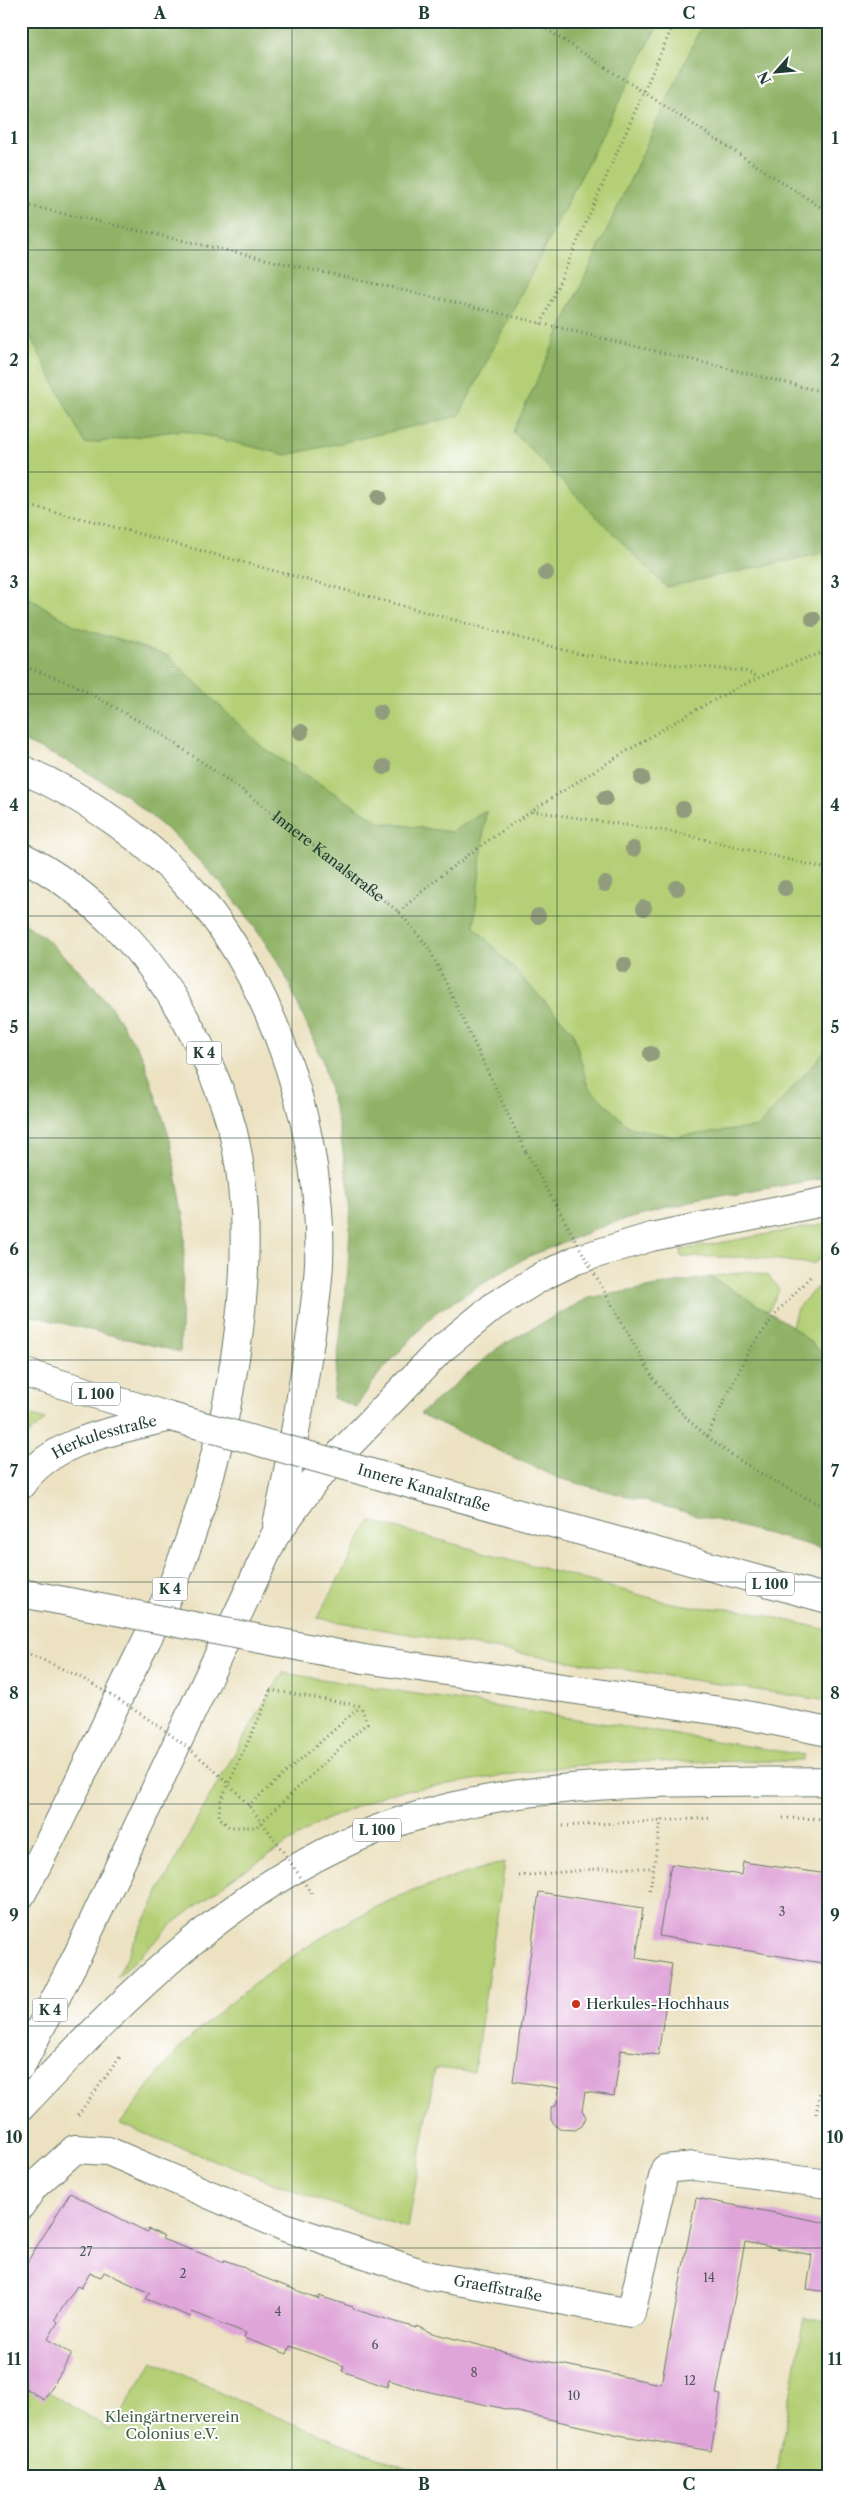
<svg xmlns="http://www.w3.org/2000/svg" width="849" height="2498" viewBox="0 0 849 2498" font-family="'Libre Caslon Text',serif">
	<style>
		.green { fill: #b4cf75; stroke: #6a8654 }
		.forest { fill: #8fb266; stroke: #57784d }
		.building { fill: #dfa5d9 }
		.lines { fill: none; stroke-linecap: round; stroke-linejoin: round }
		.street-casing { stroke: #677766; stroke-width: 30 }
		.primary-casing { stroke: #677766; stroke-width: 30 }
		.highway-casing { stroke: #677766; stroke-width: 30 }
		.path { stroke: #677766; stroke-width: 3; stroke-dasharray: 1 4; stroke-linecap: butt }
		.street { stroke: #fff; stroke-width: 28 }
		.primary { stroke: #fff; stroke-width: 28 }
		.highway { stroke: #fff; stroke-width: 28 }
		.primary-bridge-casing { stroke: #677766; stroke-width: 30; stroke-linecap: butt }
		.path-bridge { stroke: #677766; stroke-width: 3; stroke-dasharray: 1 4; stroke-linecap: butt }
		.primary-bridge { stroke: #fff; stroke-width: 28 }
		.tree { fill: #909c7d }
		.grid { fill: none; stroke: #1f3d34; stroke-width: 1; stroke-opacity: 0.55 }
		.poi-dot { fill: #c8321e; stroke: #fff; stroke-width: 2 }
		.labels { text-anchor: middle; stroke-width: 4; stroke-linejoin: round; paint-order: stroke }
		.number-label { font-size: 12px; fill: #4f575d }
		.shield { fill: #fff; stroke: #627771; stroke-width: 1 }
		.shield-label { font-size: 14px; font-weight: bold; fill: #1f3d34 }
		.street-label { font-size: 15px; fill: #1f3d34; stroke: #fff }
		.poi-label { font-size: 15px; fill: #1f3d34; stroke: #fff; text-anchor: start }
		.park-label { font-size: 15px; fill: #446244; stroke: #fff }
		.neatline { fill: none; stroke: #1f3d34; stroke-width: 2 }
		.grid-label { font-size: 16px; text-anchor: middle; font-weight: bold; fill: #1f3d34 }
	</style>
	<rect width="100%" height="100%" fill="#fff"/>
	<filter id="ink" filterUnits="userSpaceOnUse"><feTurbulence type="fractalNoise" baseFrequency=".02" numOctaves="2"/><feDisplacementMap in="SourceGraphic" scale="10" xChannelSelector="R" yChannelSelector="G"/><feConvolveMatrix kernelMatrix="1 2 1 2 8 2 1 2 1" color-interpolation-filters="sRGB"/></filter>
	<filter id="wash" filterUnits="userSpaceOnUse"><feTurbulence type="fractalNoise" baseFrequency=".0096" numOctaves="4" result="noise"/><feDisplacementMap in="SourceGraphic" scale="20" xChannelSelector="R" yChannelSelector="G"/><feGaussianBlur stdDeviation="1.12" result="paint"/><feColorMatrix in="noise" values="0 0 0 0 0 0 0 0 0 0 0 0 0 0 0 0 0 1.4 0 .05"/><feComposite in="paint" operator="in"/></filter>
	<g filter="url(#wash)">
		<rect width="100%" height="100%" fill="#ece2c2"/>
		<path class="green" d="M 21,21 L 828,21 L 828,1177 L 695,1202 L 21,644 Z
			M 828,1223 L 828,1249 L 814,1264 L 753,1257 L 682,1257 L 681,1250 Z
			M 748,1271 L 769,1276 L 779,1290 L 768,1312 L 711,1277 Z
			M 828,1276 L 828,1358 L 792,1326 L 797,1308 Z
			M 21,1412 L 45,1420 L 21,1440 Z
			M 370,1521 L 666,1602 L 697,1607 L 743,1610 L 828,1630 L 828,1701 L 511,1652 L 317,1618 Z
			M 283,1673 L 804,1755 L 801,1761 L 621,1762 L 560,1767 L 389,1793 L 323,1821 L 234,1877 L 174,1923 L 117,1978 C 166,1873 222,1771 283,1673 Z
			M 505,1862 L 474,2072 L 435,2068 L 408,2228 L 310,2197 L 120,2124 C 142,2097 162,2066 187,2041 C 247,1983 343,1916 421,1888 C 449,1878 477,1870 505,1862 Z
			M 804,2318 L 828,2322 L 828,2477 L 776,2477 Z
			M 153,2361 C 245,2404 337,2445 434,2477 L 21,2477 L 21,2385 L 44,2399 L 49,2392 L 111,2430 Z"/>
		<path class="forest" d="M 21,21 L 660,21 L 459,416 L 287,455 L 182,430 L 85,444 L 21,318 L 21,144 L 24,103 L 21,84 Z
			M 704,21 L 828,21 L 828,552 L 666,587 L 513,432 Z
			M 21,593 L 77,627 L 169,656 L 263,748 L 380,822 L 451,832 L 486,811 L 474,926 L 573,1032 L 588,1087 L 629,1127 L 673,1137 L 758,1127 L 820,1057 L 828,1046 L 828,1177 L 695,1202 L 612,1223 L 527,1257 L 436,1312 L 378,1375 L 356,1407 L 333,1398 L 348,1269 L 351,1203 L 340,1132 L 323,1062 L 282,968 L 247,916 L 225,888 L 176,837 L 127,796 L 73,764 L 21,740 Z
			M 21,921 L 44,937 L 77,968 L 111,1007 L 142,1055 L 169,1136 L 185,1223 L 180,1352 L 21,1313 Z
			M 711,1277 L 792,1326 L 828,1358 L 828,1550 L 558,1478 L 420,1414 L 499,1347 L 588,1298 Z"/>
		<g id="blocks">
			<path class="building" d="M 743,1862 L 828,1874 L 828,1964 L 659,1936 L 671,1864 L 741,1875 Z
				M 539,1892 L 643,1908 L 636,1958 L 672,1964 L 658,2055 L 621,2050 L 614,2096 L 585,2092 L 582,2110 L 586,2117 L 582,2126 L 575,2130 L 559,2129 L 551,2120 L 551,2107 L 556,2106 L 559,2088 L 513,2081 Z
				M 70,2193 L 147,2232 L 148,2229 L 164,2236 L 162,2239 L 224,2262 L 224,2260 L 241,2266 L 257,2275 L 319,2299 L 319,2296 L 353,2307 L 353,2309 L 416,2328 L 416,2326 L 432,2333 L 530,2358 L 661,2384 L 696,2198 L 828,2223 L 828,2292 L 807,2289 L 812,2255 L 745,2242 L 716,2394 L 721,2395 L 711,2451 L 619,2435 L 417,2389 L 389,2380 L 387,2387 L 342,2371 L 344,2366 L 290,2346 L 287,2354 L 244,2338 L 246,2333 L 192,2312 L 191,2317 L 146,2299 L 150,2293 L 104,2272 L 101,2277 L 90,2273 L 81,2288 L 77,2286 L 55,2319 L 58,2322 L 48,2339 L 72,2354 L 44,2400 L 21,2385 L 21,2272 Z"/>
		</g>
	</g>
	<g filter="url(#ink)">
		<use href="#blocks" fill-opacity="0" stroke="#677766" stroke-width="1"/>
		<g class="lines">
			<g class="street-casing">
				<g id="street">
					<path id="s2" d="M 21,1485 C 53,1438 120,1430 171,1417"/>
					<path id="s3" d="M 21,2205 L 34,2186 L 75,2149 L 108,2151 L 287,2228 L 430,2276 L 631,2313 L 665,2169 L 694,2166 L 828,2184"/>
				</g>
			</g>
			<g class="primary-casing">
				<path id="primary" d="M 21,1372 L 171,1417
					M 385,1477 L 828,1599
					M 21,1593 L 80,1604
					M 364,1659 L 741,1714 L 828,1732"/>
			</g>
			<g class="highway-casing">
				<path id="highway" d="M 21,769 C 87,797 151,842 198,897 C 277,988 324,1143 319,1263 C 317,1304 309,1344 303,1385 C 295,1431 288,1478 277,1524
					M 21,856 C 92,892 151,955 188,1024 C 207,1058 223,1094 233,1132 C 264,1261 228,1440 181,1563 C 164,1610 138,1655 117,1701 C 86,1766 56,1832 21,1895
					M 21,2066 L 78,1954 L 274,1537 L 316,1479 L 439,1351 L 494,1306 L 541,1277 L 576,1260 L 651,1237 L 828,1201
					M 21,2107 C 127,1995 243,1875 392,1824 C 531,1776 684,1783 828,1781"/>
			</g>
			<g class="path">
				<path d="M 534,21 L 828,212"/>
				<path d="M 21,204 L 420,294 L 828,393"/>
				<path d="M 541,324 L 675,21"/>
				<path d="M 21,504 L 92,521 L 579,654 L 625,660 L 744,671 L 759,677"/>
				<path id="s1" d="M 21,665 L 75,685 L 160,733 L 245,792 L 399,912 L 429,948 L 526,1152"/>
				<path d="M 532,811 L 673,832 L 828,869"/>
				<path d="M 399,912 C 459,856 530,812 599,768 C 673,723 744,677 828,651"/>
				<path d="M 653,1378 C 661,1388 669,1400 679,1410 C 719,1453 775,1484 828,1508"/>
				<path d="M 707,1436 L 749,1351 L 778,1311 L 811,1276"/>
				<path d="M 21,1650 L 80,1677"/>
				<path d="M 270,1690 L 361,1706 L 367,1723 L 256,1827 L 229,1827 L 219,1817 L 220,1802 L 265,1705 Z"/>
				<path d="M 248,1806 L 360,1707"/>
				<path d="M 783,1818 L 828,1819"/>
				<path d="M 563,1826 L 712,1818"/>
				<path d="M 519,1876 L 607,1868 L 653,1868"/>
				<path d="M 650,1890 L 661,1820"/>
				<path d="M 816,2114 L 828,2046"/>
				<path d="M 78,2115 L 120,2057"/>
			</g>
			<use href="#street" class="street"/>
			<use href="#primary" class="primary"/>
			<use href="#highway" class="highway"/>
			<g class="primary-bridge-casing">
				<path id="primary-bridge" d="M 171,1417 L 385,1477
					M 80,1604 L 364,1659"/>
			</g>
			<path class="path-bridge" d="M 526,1152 L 653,1378
				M 80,1677 C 141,1712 203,1752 249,1806 C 272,1834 293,1866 313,1896"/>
			<use href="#primary-bridge" class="primary-bridge"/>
		</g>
		<g class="tree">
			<circle cx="379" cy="497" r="8"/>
			<circle cx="546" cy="573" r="8"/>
			<circle cx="813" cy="619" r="8"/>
			<circle cx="380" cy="712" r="8"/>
			<circle cx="301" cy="732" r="8"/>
			<circle cx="384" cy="767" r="8"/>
			<circle cx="642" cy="778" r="8"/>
			<circle cx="605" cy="798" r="8"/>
			<circle cx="683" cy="809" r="8"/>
			<circle cx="633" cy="849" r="8"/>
			<circle cx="605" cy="884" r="8"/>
			<circle cx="677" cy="888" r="8"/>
			<circle cx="785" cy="888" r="8"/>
			<circle cx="644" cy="908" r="8"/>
			<circle cx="538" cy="916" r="8"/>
			<circle cx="624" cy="965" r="8"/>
			<circle cx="651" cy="1054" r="8"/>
		</g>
	</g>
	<path class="grid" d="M 292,21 L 292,2477M 557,21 L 557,2477M 21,250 L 828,250M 21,472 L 828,472M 21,694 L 828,694M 21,916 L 828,916M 21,1138 L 828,1138M 21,1360 L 828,1360M 21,1582 L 828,1582M 21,1804 L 828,1804M 21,2026 L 828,2026M 21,2248 L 828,2248"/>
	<circle class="poi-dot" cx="576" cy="2004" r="5"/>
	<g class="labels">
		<g class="number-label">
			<text x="782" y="1916">3</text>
			<text x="86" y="2256">27</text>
			<text x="183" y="2278">2</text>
			<text x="709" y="2282">14</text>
			<text x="278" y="2316">4</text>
			<text x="375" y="2349">6</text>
			<text x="474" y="2377">8</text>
			<text x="690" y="2385">12</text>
			<text x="574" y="2400">10</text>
		</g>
		<g class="shield">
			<rect x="186.5" y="1041.5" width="35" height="23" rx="4"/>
			<rect x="72" y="1382.5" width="48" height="23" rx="4"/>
			<rect x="746" y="1572.5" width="48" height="23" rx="4"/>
			<rect x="152.5" y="1577.5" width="35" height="23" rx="4"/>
			<rect x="353" y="1818.5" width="48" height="23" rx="4"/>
			<rect x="32.5" y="1998.5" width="35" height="23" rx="4"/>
		</g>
		<g class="shield-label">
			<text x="204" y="1058">K 4</text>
			<text x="96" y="1399">L 100</text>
			<text x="770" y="1589">L 100</text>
			<text x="170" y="1594">K 4</text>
			<text x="377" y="1835">L 100</text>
			<text x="50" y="2015">K 4</text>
		</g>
		<g class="street-label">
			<text dy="5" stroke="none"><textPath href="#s1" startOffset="364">Innere Kanalstraße</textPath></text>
			<text dy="5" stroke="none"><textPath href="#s2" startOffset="99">Herkulesstraße</textPath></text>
			<text transform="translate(424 1488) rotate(16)" y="5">Innere Kanalstraße</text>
			<text dy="5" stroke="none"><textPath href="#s3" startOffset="526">Graeffstraße</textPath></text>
		</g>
		<g class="poi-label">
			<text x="586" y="2009">Herkules-Hochhaus</text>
		</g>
		<g class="park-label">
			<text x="172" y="2422">Kleingärtnerverein<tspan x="172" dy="17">Colonius e.V.</tspan></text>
		</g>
	</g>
	<rect width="849" height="2498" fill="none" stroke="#fff" stroke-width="55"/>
	<g transform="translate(776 72) rotate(243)" stroke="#ffffff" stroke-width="4" paint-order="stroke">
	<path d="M0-4L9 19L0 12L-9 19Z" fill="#1f3d34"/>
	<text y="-8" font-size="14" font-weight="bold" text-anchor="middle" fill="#1f3d34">N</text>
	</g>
	<rect x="28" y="28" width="794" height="2442" class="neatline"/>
	<g class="grid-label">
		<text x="160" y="19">A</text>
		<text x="424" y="19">B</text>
		<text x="689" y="19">C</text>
		<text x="14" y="144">1</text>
		<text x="835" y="144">1</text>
		<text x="14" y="366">2</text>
		<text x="835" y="366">2</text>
		<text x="14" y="588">3</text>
		<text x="835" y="588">3</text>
		<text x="14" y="811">4</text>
		<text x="835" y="811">4</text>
		<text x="14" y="1033">5</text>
		<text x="835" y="1033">5</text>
		<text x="14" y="1255">6</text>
		<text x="835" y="1255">6</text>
		<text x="14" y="1477">7</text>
		<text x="835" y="1477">7</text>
		<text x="14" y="1699">8</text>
		<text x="835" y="1699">8</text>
		<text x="14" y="1921">9</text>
		<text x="835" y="1921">9</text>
		<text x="14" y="2143">10</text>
		<text x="835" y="2143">10</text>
		<text x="14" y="2365">11</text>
		<text x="835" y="2365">11</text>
		<text x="160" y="2490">A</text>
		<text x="424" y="2490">B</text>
		<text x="689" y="2490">C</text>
	</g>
</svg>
